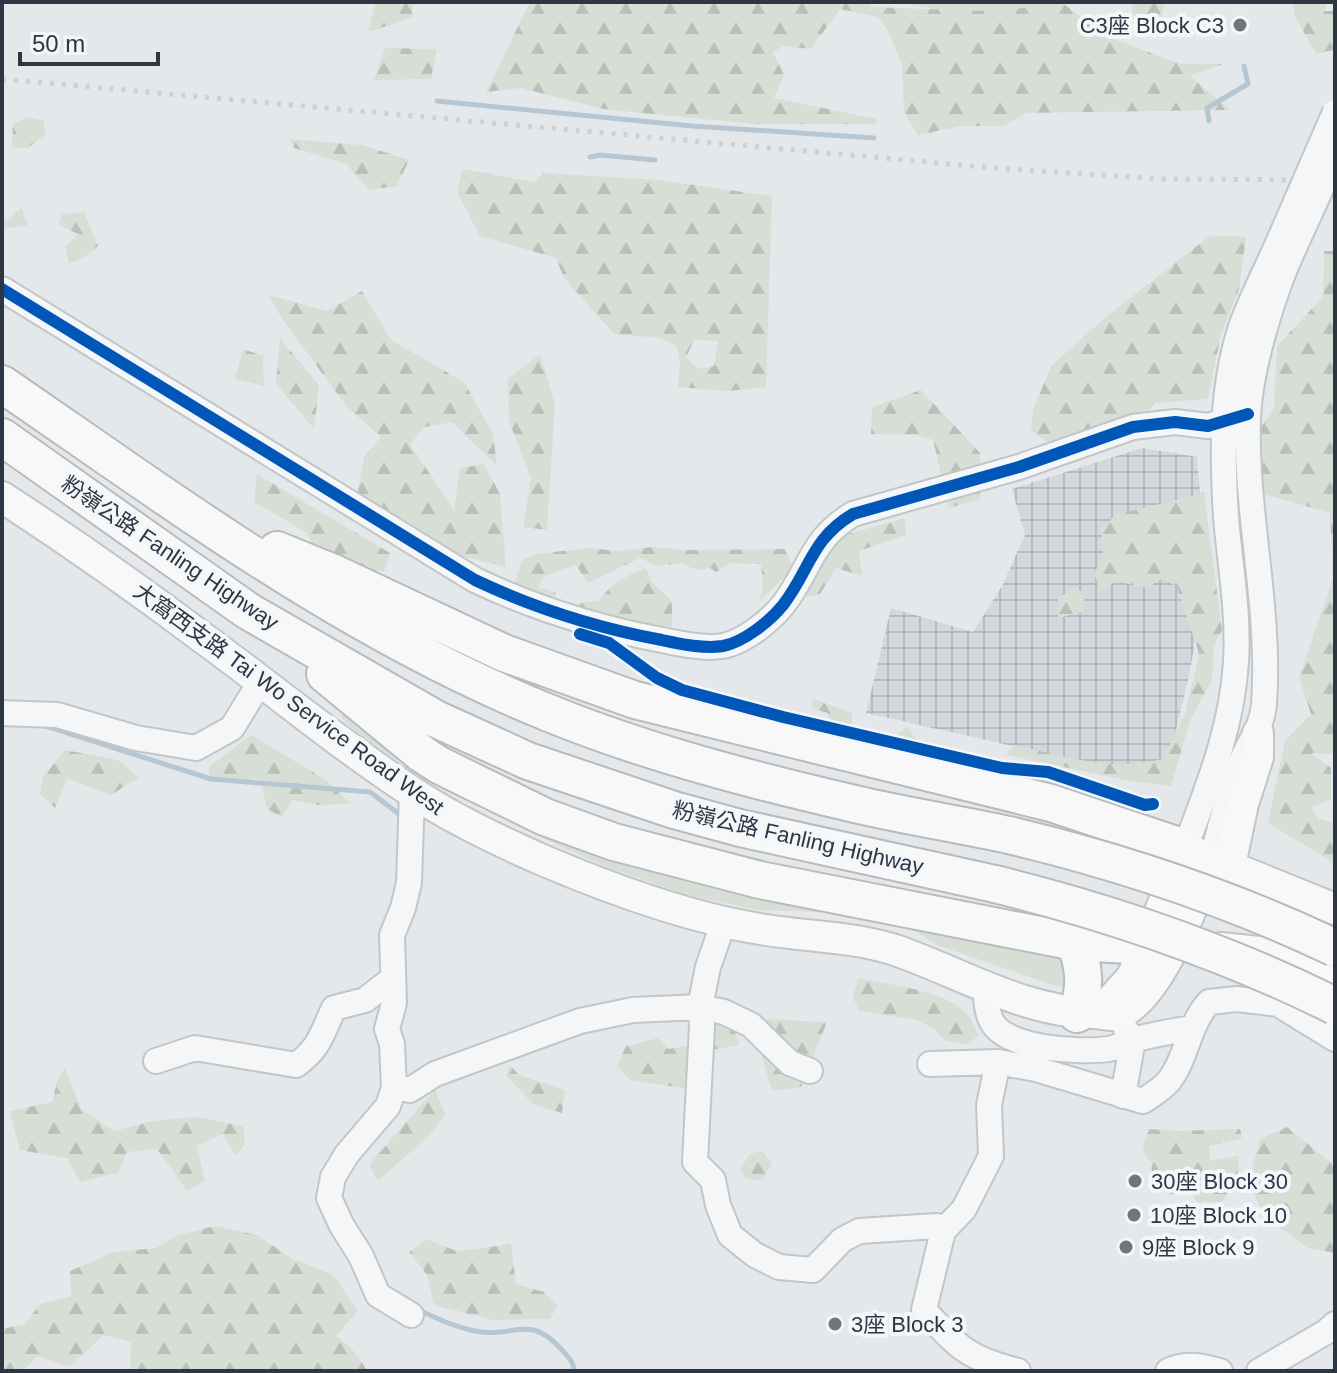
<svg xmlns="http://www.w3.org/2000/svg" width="1337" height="1373" font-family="Helvetica,'Noto Sans TC',sans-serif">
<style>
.industrial{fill:url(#industrial-grid)}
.grass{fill:#d7ded6}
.forest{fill:url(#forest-firs);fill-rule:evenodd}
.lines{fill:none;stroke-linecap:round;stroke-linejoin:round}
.stream{stroke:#b6c7d3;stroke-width:5}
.minor-casing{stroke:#c3c6c8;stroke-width:28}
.major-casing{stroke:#c2c5c8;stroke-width:34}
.highway-casing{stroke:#b8bbbe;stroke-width:40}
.minor{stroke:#f5f6f7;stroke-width:24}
.major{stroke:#f8f8f8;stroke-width:30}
.highway{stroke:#f8f8f8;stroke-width:36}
.rail{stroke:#ced0d2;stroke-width:5;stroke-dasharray:4 8;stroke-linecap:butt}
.minor-bridge-casing{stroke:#c3c6c8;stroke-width:28;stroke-linecap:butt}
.highway-bridge-casing{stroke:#b8bbbe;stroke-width:40;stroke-linecap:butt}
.minor-bridge{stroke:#f5f6f7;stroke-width:24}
.highway-bridge{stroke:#f8f8f8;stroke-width:36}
.cycleway-casing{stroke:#f4f7f9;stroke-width:17}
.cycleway{stroke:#0057b8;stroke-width:12}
.poi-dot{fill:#6d757d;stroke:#f4f7f9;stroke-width:3}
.labels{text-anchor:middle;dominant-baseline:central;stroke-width:8;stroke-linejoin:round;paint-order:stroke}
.poi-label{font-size:22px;fill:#2d3743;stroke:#f4f7f9;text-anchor:start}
.street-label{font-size:22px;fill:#2d3743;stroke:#f4f7f9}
</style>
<defs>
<pattern id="industrial-grid" width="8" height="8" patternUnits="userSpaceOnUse" patternTransform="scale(2)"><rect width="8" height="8" fill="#d4d8dd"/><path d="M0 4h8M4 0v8" fill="none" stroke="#b6babf"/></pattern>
<pattern id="forest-firs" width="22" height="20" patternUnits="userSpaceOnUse" patternTransform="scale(2)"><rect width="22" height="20" fill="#d7ded6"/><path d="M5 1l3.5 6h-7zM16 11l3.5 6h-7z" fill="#b9bfb9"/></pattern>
</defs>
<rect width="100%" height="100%" fill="#e5e8ea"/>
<path class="industrial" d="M1142 448 1197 457 1207 572 1189 676 1164 780 866 713 891 608 973 632 1002 586 1025 535 1012 489Z"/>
<path class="grass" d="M899 2H1047L1053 34Z
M337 697 551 829 1055 951 1066 962 1070 982 1059 987 937 945 906 925 825 912 757 910 690 896 606 867 547 840 435 784 358 734 343 719Z"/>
<path class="forest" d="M376 2H413L412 18 368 32Z
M530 2H868L871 7 986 11 1036 7 1041 2H1061L1106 36 1180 64H1223L1190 76 1230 110 1027 113 1004 126H961L918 135 904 112 902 65 887 29 877 17 840 9 811 49 783 46 773 52 784 75 774 98 877 119 876 124H753L603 109 521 88 486 92Z
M1137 2H1166L1159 20 1132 19V4Z
M1292 2H1326L1325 11H1335L1333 50 1316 54 1295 16Z
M385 48 437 49 431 79 374 80Z
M27 117 44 121 45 135 28 148 12 147 13 124Z
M289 139 362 145 409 160 397 186 369 190 346 164 294 148Z
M463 169 534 182 543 173 658 180 772 196 766 387 728 391 678 387 680 364 677 346 660 338 614 334 564 278 556 258 480 236 457 192ZM694 340 718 341 714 366 698 369 686 357Z
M22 208 28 225 2 229V216L7 221Z
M84 212 98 246 82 259 69 263 65 247 78 234 59 225 62 214Z
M1211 235 1246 237 1239 289 1221 334 1208 399 1154 403 1131 436 1055 447 1031 431 1033 410 1051 366 1107 316Z
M1324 251H1335V754L1311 753 1331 768V800L1311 807 1318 819 1335 823V864L1268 823 1285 741 1311 714 1299 678 1333 578 1330 513 1264 494 1254 479 1259 430 1274 408 1277 346 1323 297Z
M362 291 391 340 464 382 493 434 497 466 452 422 425 427 410 444 454 510 460 468 484 464 500 494 506 567C457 555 397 540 354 514L364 457 381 437 348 408 284 322 268 295 327 311Z
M280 338 319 385 314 429 276 384Z
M243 349 263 356 264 386 235 379Z
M540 354 555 404 547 530 523 527 531 479 509 421 508 379Z
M921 390 980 453V499L949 508 933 440 916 435 871 434 872 407Z
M257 474 390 553 384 572 319 559 307 533 254 502Z
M1204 493 1222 630 1214 645 1212 680 1190 721 1171 786 1136 782 1006 755 1015 745C1068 757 1109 772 1163 759L1185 714 1199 654 1177 587 1163 578 1147 588 1116 581 1101 592 1094 574 1103 557 1101 530 1115 515Z
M905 518 906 535 859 551 862 576 836 568 820 594 806 597 816 564 844 535Z
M653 547 684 550 785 549 793 569 759 602 763 586 761 564 730 563 716 572 710 568 697 570 680 563 657 566 640 558 588 583 576 565 544 577 538 587 556 593 552 600 513 587 523 559 536 554 589 548 617 551Z
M646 568 651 581 672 601V626L630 627 574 617 577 603 599 601C612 582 625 577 646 568Z
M1077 587 1085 597 1083 612 1058 618V598Z
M813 699 852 713V737L834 732 828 713 811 708Z
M907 727 930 756 881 747Z
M251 735 326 780 351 804 317 805 293 800 282 817 267 809 260 779 209 782V767Z
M65 750 118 760 139 777 111 795 67 778 55 808 40 794 43 777Z
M858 978C889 985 945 990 966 1013 972 1019 975 1028 978 1036L967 1045 944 1040 935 1029 916 1020 859 1011 853 997Z
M706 998 725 1001 739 1045 711 1050Z
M762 1019 827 1022 801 1087 772 1091 758 1044Z
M658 1038 668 1049 692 1045 688 1089 630 1080 617 1066 626 1046Z
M510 1065 519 1075 565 1090 562 1113 534 1105 506 1076Z
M65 1067 81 1109 114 1131 152 1121 197 1117 243 1126 245 1144 236 1156 223 1134 197 1146 205 1181 187 1191 157 1149 127 1152 118 1173 80 1182 67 1158 20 1150 10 1111 52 1102 57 1082Z
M435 1089 445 1114 431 1134 378 1181 369 1165Z
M1287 1127 1335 1166V1253L1308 1248 1266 1218 1253 1192 1251 1173 1260 1139Z
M1149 1129 1179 1131 1240 1129 1242 1138 1209 1146 1210 1161 1239 1156 1237 1182 1222 1202H1196L1191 1185 1171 1195 1151 1179 1152 1163C1139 1152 1143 1143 1149 1129Z
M762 1151 772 1163 762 1180 746 1179 740 1169 750 1154Z
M215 1226 257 1235 291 1258 333 1275 358 1311 336 1336 352 1349 368 1371H130L131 1342 103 1335 70 1367 37 1356 23 1371H2V1329L25 1324 40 1304 71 1296 70 1271 113 1252 156 1248 178 1235Z
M426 1239 457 1251 511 1244 516 1284 544 1292 557 1306 550 1319 493 1320 434 1305 427 1275 409 1252Z"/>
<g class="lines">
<path class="stream" d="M437 101 692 126 874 138
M1209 121 1207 108 1248 84 1244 66
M590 157 600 155 655 160
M46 726 211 779 370 792 403 817
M417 1308C433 1318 456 1327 475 1331 515 1339 528 1312 562 1350 568 1357 574 1362 574 1371"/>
<g class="minor-casing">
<path id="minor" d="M2 289 475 580C534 608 598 628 662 640 681 644 704 649 723 646 744 642 770 621 783 605 810 570 811 539 853 514L1019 467 1133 427 1175 422 1208 426 1248 414
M2 713 57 715 136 738 196 748 232 728 260 682
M1185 848C1208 787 1232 728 1236 662 1239 613 1230 565 1226 517 1222 454 1221 385 1242 324 1251 300 1263 276 1274 252
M1212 858C1220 827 1228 795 1240 765 1248 743 1262 729 1264 704 1271 608 1245 513 1248 418 1250 369 1273 293 1294 248
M724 921 708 967 700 1007 702 1026 695 1162 713 1180 718 1205 730 1235 755 1255 779 1267 813 1270 842 1240 859 1231 937 1226 943 1231
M985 985C986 997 986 1011 992 1022 1007 1049 1079 1053 1108 1049 1118 1048 1127 1042 1137 1039 1155 1034 1174 1031 1192 1028
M156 1061 195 1048 296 1065C320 1048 322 1033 334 1008L365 1000 392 979
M998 1062 989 1105 991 1156 964 1209 943 1231 924 1310C959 1348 967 1358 1018 1371
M930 1064 998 1062 1036 1069 1143 1101C1152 1095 1162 1089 1169 1081 1187 1058 1188 1025 1209 1002L1237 999 1278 1004 1335 1039
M394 1087 410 1090 435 1074 580 1021 633 1010 700 1007 724 1012 751 1025 790 1063 810 1071
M1123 1096 1133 1040 1126 1030
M411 1315 378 1295 361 1256 342 1226 329 1198 333 1177 347 1154 388 1106 394 1087 392 1044 387 1029 394 1003 392 935 403 908 409 883 412 792
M1168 1371C1185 1362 1201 1366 1220 1371
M1259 1371 1326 1332 1335 1324"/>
</g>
<g class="major-casing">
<path id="major" d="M2 497C71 542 138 589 203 638 273 689 340 745 412 792 454 820 501 842 547 862 611 889 691 918 760 929 806 937 851 936 895 950 959 972 1026 1013 1094 1013 1100 1013 1109 1016 1115 1015 1157 1006 1198 894 1212 858
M1194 852 1335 909
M1230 865 1243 804 1258 757V733
M1221 948 1268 953 1335 984
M1112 999 1132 977 1181 862"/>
</g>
<g class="highway-casing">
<path id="highway" d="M2 384C177 504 350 633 549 713 647 753 752 780 855 804 906 816 958 824 1009 835
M2 437 248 611 436 719 528 761 674 810 740 828 995 884
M277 550 336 574 504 653 635 700 1051 803 1185 848
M325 674 422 754 439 765 545 817 614 842 760 880 1075 942 1147 946
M1075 942C1085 969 1086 986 1077 1014"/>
</g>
<use href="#minor" class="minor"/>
<use href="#major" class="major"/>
<use href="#highway" class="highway"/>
<path class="rail" d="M2 79 1006 169 1163 179 1335 180"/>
<g class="minor-bridge-casing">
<path id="minor-bridge" d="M1294 248 1335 158
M1274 252 1335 112"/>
</g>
<g class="highway-bridge-casing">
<path id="highway-bridge" d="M1009 835C1122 862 1230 898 1335 948
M995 884C1113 913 1226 952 1335 1006"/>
</g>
<use href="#minor-bridge" class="minor-bridge"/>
<use href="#highway-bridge" class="highway-bridge"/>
<g class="cycleway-casing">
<path id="cycleway" d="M2 289 475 580C534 608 598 628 662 640 681 644 704 649 723 646 744 642 770 621 783 605 810 570 811 539 853 514L1019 467 1133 427 1175 422 1208 426 1248 414
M580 634 609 643 657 678 682 690 783 717 1002 768 1048 772 1145 805 1153 804"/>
</g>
<use href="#cycleway" class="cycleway"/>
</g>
<g class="poi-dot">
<circle cx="1240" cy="25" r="8"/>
<circle cx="1135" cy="1181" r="8"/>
<circle cx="1134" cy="1215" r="8"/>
<circle cx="1126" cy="1247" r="8"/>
<circle cx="835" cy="1324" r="8"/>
</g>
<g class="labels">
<g class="poi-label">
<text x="1224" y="25" text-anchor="end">C3座 Block C3</text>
<text x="1151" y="1181">30座 Block 30</text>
<text x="1150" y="1215">10座 Block 10</text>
<text x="1142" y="1247">9座 Block 9</text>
<text x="851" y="1324">3座 Block 3</text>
</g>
<g class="street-label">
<text transform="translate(170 553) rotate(34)">粉嶺公路 Fanling Highway</text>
<text transform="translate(289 699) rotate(36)">大窩西支路 Tai Wo Service Road West</text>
<text transform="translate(798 838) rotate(13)">粉嶺公路 Fanling Highway</text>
</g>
</g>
<rect width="1337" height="1373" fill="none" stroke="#2d3743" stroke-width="8"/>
<path d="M20 52v12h138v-12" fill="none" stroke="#2d3743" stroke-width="4"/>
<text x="32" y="52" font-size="24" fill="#2d3743" stroke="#f4f7f9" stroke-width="6" paint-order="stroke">50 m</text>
</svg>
